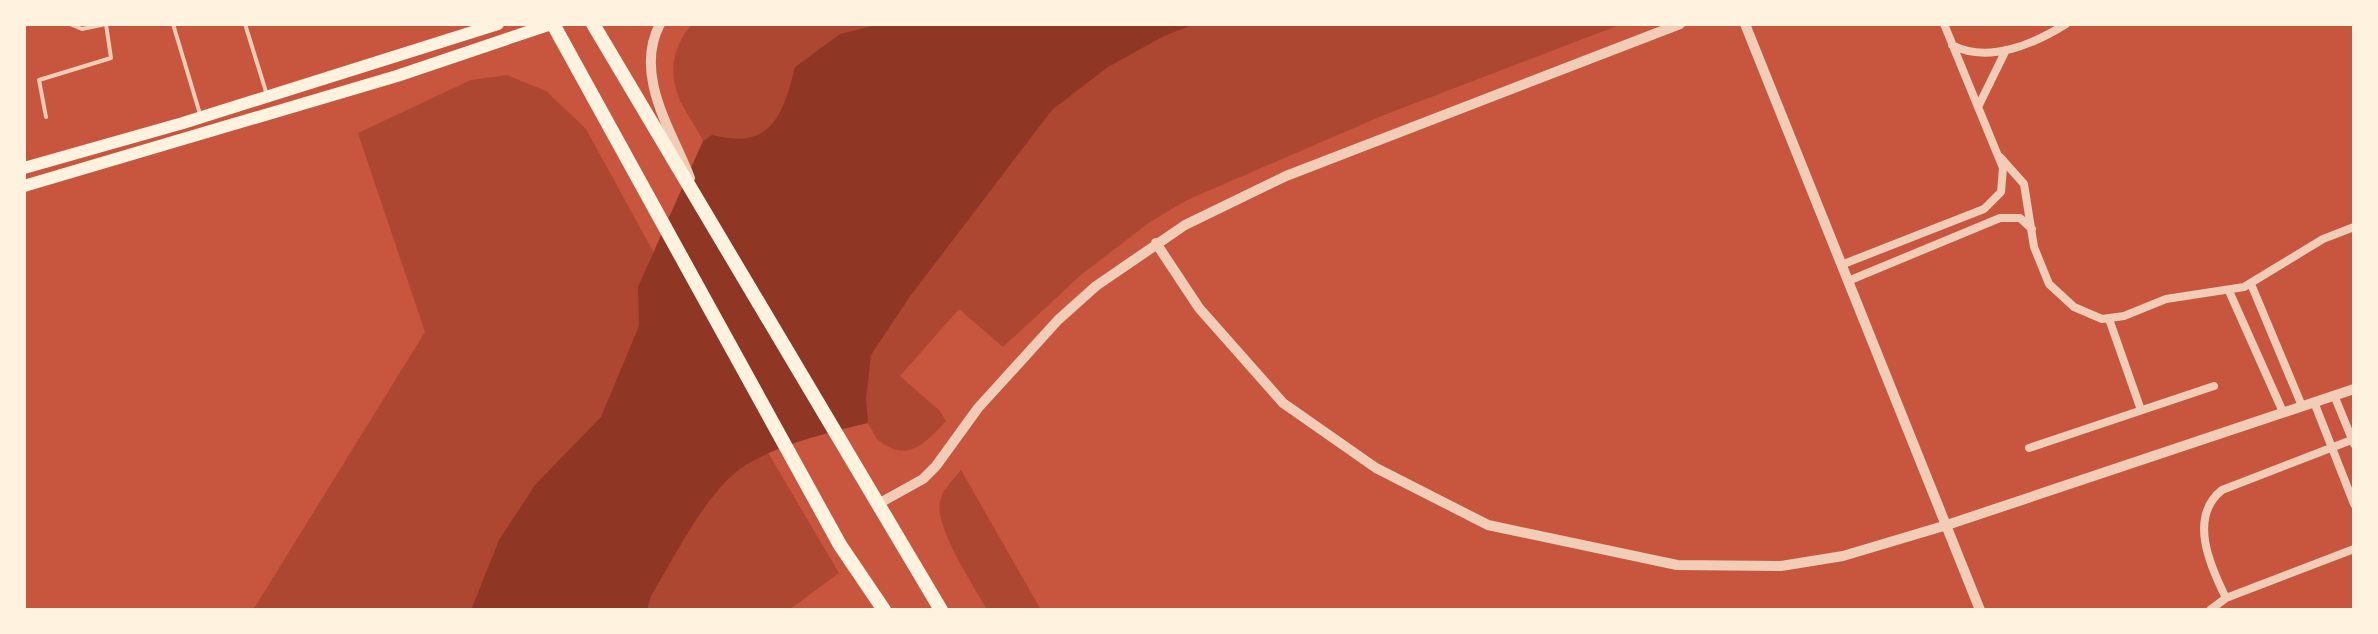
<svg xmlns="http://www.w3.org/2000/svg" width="2378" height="634" font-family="Signika,sans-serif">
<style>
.green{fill:#ae4732}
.water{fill:#8f3625}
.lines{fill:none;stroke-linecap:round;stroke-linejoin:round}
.service{stroke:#f1ccb7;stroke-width:4}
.minor{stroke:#f1ccb7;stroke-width:8}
.tertiary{stroke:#f1ccb7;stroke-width:10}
.secondary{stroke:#fff3e0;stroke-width:12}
.trunk{stroke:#fff3e0;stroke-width:14}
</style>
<rect width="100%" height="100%" fill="#c8553d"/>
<path class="green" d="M692 24H1622L1384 115 1187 200 1150 222 1082 274 1003 347 959 309 900 376 940 411 946 421C925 444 906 464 877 439L680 101C668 73 672 47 692 24Z
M507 75 546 91 586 129 701 339 839 573 789 610H253L425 332 358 133 471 80Z
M961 470 1041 610H987C974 586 934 527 940 501 942 490 954 479 961 470Z"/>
<path class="water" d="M881 24H1195L1164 36 1108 67 1052 110 911 295 871 355 866 399 868 423C830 432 772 446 740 469 704 496 674 558 651 596L647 610H471L499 540 535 485 601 417 639 326 638 287 703 141 712 135C771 150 783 116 795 67L840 34Z"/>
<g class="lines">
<path class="service" d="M70 24 82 29 106 24
M173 24 200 114
M245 24 267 95
M46 117 39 80 111 58 106 24"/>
<path class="minor" d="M1952 45C1988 64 2034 44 2066 24
M1978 107 2006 50
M2000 157 2024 184 2034 247 2049 284 2074 307 2102 319 2124 316 2166 299 2244 287 2323 239 2354 227
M1841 265 1984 209 2001 192 2003 168 1944 24
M1848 281 2000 218H2020L2032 229
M2251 284 2302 406
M2229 291 2283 412
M2109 319 2141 410
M2334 395 2354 444
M2314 402 2354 504
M2029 448 2214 386
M2226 598C2210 566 2188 517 2222 490L2354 439
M2210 610 2226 598 2354 549"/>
<path class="tertiary" d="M660 24C633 75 672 131 690 178
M1745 24 1980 610
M1156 243 1199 308 1283 403 1376 468 1488 525 1677 565 1781 566 1843 556 1947 525 2354 389
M878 504 923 479 936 466 978 408 1058 320 1096 286 1185 225 1286 176 1680 24"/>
<path class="secondary" d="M24 168 183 123 498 24
M24 186 397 76 551 24"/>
<path class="trunk" d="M553 24 840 545 884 610
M593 24 941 610"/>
</g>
<rect width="2378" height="634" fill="none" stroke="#fff3e0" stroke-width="52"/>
</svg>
